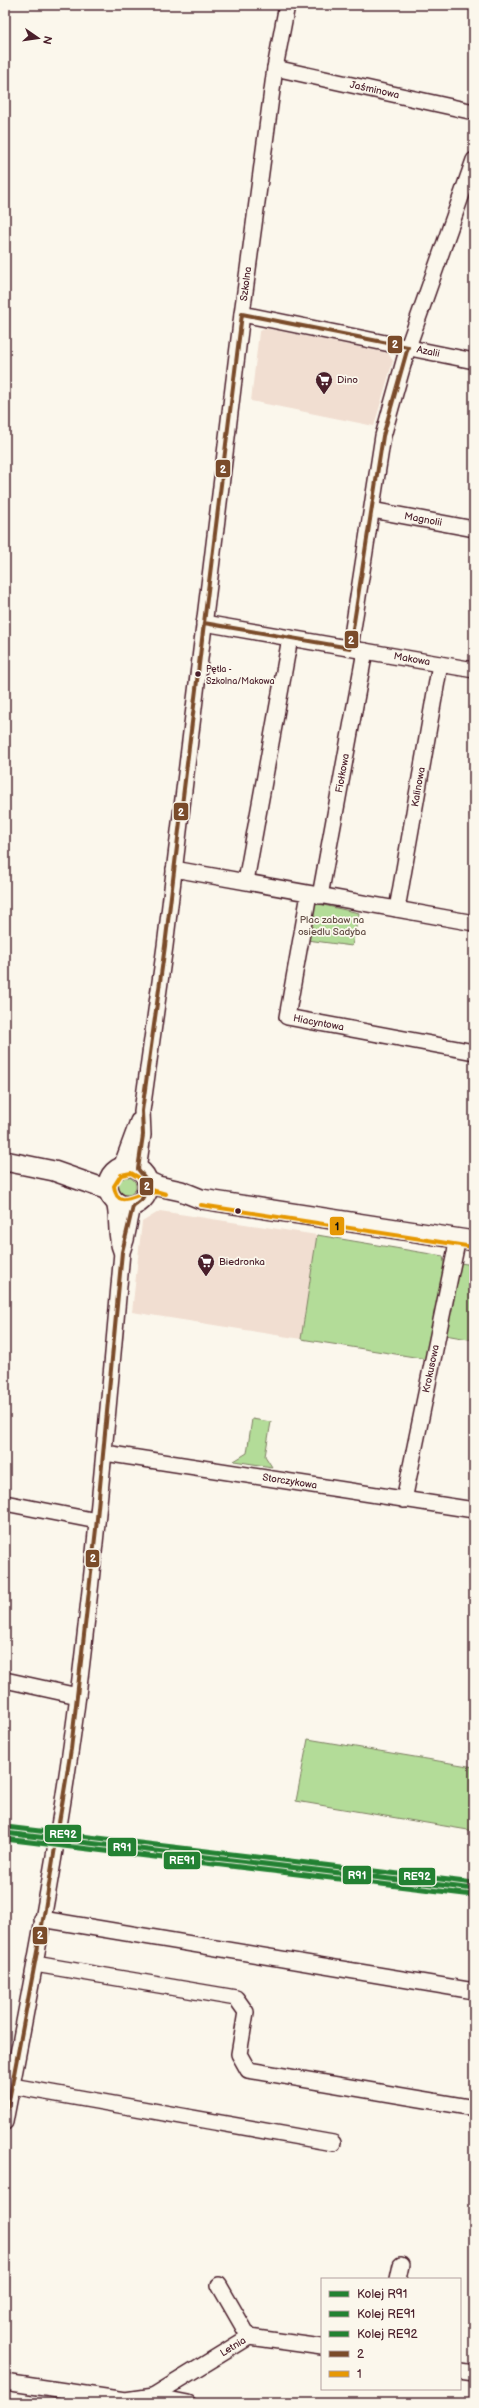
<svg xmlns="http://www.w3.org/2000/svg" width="479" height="2408" font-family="'Balsamiq Sans',sans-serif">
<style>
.built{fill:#f1ded1}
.green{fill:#b3dc98;stroke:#7e7e62}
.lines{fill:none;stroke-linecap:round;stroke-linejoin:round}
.minor-casing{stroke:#4a1f2b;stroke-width:18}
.tertiary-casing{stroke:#4a1f2b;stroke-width:22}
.minor{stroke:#fbf7ec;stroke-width:15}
.tertiary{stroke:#fbf7ec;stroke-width:19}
.bus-1-casing{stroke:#fbf7ec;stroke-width:7}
.bus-2-casing{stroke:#fbf7ec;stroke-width:7}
.bus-1{stroke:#7a4b2a;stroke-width:4}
.bus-2{stroke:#e69804;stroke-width:4}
.rail-1-casing{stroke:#fbf7ec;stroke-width:8}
.rail-2-casing{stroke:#fbf7ec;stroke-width:8}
.rail-3-casing{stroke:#fbf7ec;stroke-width:8}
.rail-1{stroke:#238132;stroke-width:5}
.rail-2{stroke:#238132;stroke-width:5}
.rail-3{stroke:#238132;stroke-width:5}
.bus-dot{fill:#4a1f2b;stroke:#fbf7ec;stroke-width:1.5}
.labels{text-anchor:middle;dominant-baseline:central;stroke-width:3.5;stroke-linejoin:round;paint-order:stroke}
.bus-label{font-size:9px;fill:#4a1f2b;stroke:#fbf7ec;text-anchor:start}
.street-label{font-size:10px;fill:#4a1f2b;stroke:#fbf7ec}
.poi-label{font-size:10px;fill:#4a1f2b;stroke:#fbf7ec;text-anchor:start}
.park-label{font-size:10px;fill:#644e46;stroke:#fbf7ec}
.line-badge{stroke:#fbf7ec;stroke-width:1.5}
.badge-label{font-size:11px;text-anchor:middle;font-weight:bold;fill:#fff}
.pale-badge-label{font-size:11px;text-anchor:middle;font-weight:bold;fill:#111}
</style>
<rect width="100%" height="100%" fill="#fbf7ec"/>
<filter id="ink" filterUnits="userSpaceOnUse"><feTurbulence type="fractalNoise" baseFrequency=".025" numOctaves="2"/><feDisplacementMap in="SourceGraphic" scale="8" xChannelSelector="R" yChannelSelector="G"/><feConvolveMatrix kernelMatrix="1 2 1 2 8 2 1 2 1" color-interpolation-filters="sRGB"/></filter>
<g filter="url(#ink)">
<path class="built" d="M265 328 388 353 393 361 374 426 251 401 259 332Z
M160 1211 317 1235 301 1339 132 1312 142 1222Z"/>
<path class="green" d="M314 903 359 913 352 946 307 940Z
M118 1186a9 9 0 1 1 18 0a9 9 0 1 1-18 0Z
M317 1235 443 1256 445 1270 427 1359 301 1339Z
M460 1263 474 1265V1340L445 1335Z
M252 1419 271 1422 265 1456 272 1467 234 1461 247 1453Z
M308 1739 474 1767V1831L296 1801Z"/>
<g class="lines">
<g class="minor-casing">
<g id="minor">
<path id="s1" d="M275 68 474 112"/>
<path id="s2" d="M242 314 474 361"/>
<path id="s3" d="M372 510 474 529"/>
<path id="s4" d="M204 623 474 670"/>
<path d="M350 648 383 436 408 347 474 160"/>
<path d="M174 869 474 923"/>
<path d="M246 881 290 638"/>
<path id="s5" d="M309 894 287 1017 474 1052"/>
<path id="s6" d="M320 896 365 651"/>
<path id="s7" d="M397 909 440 664"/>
<path d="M121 1167 138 1121"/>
<path id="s8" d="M138 1169 143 1135 142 1111 165 946 242 314 275 68 287 5"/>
<path d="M114 1202C119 1218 114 1235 121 1251"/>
<path id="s9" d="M105 1453 474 1510"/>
<path id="s10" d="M404 1500 458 1238"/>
<path d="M5 1503 97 1521"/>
<path d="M5 1680 78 1696"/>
<path d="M42 1919 474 1991"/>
<path d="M35 1964 236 1998 246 2012 239 2054 248 2070 474 2108"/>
<path d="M12 2086 333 2143"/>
<path d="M5 2122C32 1980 60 1838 78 1695 96 1548 109 1400 122 1252L126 1240 133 1206"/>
<path d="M398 2279 401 2265"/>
<path d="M219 2285 249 2337"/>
<path d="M460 2371 474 2373"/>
<path d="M5 2382 125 2400 153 2396 188 2403"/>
<path id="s11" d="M153 2396 249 2337 322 2347"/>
</g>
</g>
<g class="tertiary-casing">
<path id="tertiary" d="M5 1161 54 1171 108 1190
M108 1186a20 20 0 1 1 40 0a20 20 0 1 1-40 0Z
M147 1181 158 1186 181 1191 201 1199 474 1241"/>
</g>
<use href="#minor" class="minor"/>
<use href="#tertiary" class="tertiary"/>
<g class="bus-1-casing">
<path id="bus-1" d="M242 314 408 347 383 436 350 648 204 623Z
M5 2122 45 1909 71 1749 96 1529 122 1252 133 1206 142 1199 147 1189 145 1178 138 1169 143 1135 142 1111 165 946 204 623"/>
</g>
<g class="bus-2-casing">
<path id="bus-2" d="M131 1173 138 1177 148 1189 166 1194C161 1193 155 1192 150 1192 136 1193 117 1211 114 1186L121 1175Z
M201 1205 473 1247"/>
</g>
<use href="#bus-1" class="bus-1"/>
<use href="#bus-2" class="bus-2"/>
<g class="rail-1-casing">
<path id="rail-1" d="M5 1833 474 1889"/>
</g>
<g class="rail-2-casing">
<path id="rail-2" d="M5 1839 473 1895"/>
</g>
<g class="rail-3-casing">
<path id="rail-3" d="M6 1827 474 1883"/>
</g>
<use href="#rail-1" class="rail-1"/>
<use href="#rail-2" class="rail-2"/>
<use href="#rail-3" class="rail-3"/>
</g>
</g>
<defs>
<g id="supermarket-pin" transform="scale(0.9)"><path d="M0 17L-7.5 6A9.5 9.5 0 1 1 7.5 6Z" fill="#4a1f2b" stroke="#fbf7ec"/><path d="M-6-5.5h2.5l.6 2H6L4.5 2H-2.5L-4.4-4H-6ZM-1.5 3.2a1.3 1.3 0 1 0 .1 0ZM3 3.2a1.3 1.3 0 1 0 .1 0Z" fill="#fff"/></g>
</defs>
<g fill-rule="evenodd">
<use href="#supermarket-pin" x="324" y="380"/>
<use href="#supermarket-pin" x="206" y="1262"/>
</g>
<g class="bus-dot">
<circle cx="198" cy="674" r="3.5"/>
<circle cx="238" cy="1211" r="3.5"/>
</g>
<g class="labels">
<g class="bus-label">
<text x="206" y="669">Pętla -<tspan x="206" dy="12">Szkolna/Makowa</tspan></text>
</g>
<g class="street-label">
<text stroke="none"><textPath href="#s1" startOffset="102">Jaśminowa</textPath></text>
<text stroke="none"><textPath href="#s8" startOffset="892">Szkolna</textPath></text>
<text stroke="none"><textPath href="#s2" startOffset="190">Azalii</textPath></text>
<text stroke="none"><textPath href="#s3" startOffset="52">Magnolii</textPath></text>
<text stroke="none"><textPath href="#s4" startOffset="211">Makowa</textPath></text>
<text stroke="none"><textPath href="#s6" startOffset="125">Fiołkowa</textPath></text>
<text stroke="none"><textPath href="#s7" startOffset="124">Kalinowa</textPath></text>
<text stroke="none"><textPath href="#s5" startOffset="157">Hiacyntowa</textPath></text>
<text stroke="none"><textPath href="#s10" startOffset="134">Krokusowa</textPath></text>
<text stroke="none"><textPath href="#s9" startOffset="187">Storczykowa</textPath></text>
<text stroke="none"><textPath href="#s11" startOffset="94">Letnia</textPath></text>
</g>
<g class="poi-label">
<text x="337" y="380">Dino</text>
<text x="219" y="1262">Biedronka</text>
</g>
<g class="park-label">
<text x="332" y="920">Plac zabaw na<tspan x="332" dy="12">osiedlu Sadyba</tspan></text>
</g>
</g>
<g class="line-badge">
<rect x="387" y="335" width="16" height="19" rx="4" fill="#7a4b2a"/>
<rect x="215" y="459" width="16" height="19" rx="4" fill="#7a4b2a"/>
<rect x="344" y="630" width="15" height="19" rx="4" fill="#7a4b2a"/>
<rect x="173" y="802" width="16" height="19" rx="4" fill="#7a4b2a"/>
<rect x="139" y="1177" width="15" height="19" rx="4" fill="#7a4b2a"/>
<rect x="329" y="1216" width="16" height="20" rx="4" fill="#e69804"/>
<rect x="85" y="1549" width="15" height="19" rx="4" fill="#7a4b2a"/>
<rect x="44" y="1824" width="38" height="19" rx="4" fill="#238132"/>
<rect x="107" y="1837" width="30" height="20" rx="4" fill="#238132"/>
<rect x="163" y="1851" width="38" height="19" rx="4" fill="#238132"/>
<rect x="342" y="1865" width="30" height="20" rx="4" fill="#238132"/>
<rect x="398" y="1867" width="38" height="19" rx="4" fill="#238132"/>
<rect x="32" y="1926" width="16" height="19" rx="4" fill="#7a4b2a"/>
</g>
<g class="badge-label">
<text x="395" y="348">2</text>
<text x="223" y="473">2</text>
<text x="351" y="644">2</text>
<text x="181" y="816">2</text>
<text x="147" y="1190">2</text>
<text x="93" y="1562">2</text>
<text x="63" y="1838">RE92</text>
<text x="122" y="1851">R91</text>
<text x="182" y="1864">RE91</text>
<text x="357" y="1879">R91</text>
<text x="417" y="1880">RE92</text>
<text x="40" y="1939">2</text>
</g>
<g class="pale-badge-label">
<text x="337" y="1230">1</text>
</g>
<rect width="479" height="2408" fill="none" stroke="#fbf7ec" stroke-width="20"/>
<rect x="10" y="10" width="459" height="2388" fill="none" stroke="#4a1f2b" stroke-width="1.5" filter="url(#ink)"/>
<rect x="321" y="2278" width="140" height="112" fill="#fbf7ec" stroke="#b4a19f"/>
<rect x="329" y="2291" width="20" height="6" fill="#238132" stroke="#b4a19f"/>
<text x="357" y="2298" font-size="12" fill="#4a1f2b">Kolej R91</text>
<rect x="329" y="2311" width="20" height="6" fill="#238132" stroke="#b4a19f"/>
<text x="357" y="2318" font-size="12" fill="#4a1f2b">Kolej RE91</text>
<rect x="329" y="2331" width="20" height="6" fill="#238132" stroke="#b4a19f"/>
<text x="357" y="2338" font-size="12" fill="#4a1f2b">Kolej RE92</text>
<rect x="329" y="2351" width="20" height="6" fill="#7a4b2a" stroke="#b4a19f"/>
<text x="357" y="2358" font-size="12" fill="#4a1f2b">2</text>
<rect x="329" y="2371" width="20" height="6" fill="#e69804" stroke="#b4a19f"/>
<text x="357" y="2378" font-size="12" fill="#4a1f2b">1</text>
<g transform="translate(38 38) rotate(103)" stroke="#fbf7ec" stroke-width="3" paint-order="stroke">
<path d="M0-3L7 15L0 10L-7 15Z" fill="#4a1f2b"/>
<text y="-6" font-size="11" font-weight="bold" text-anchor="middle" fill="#4a1f2b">N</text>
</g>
</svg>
